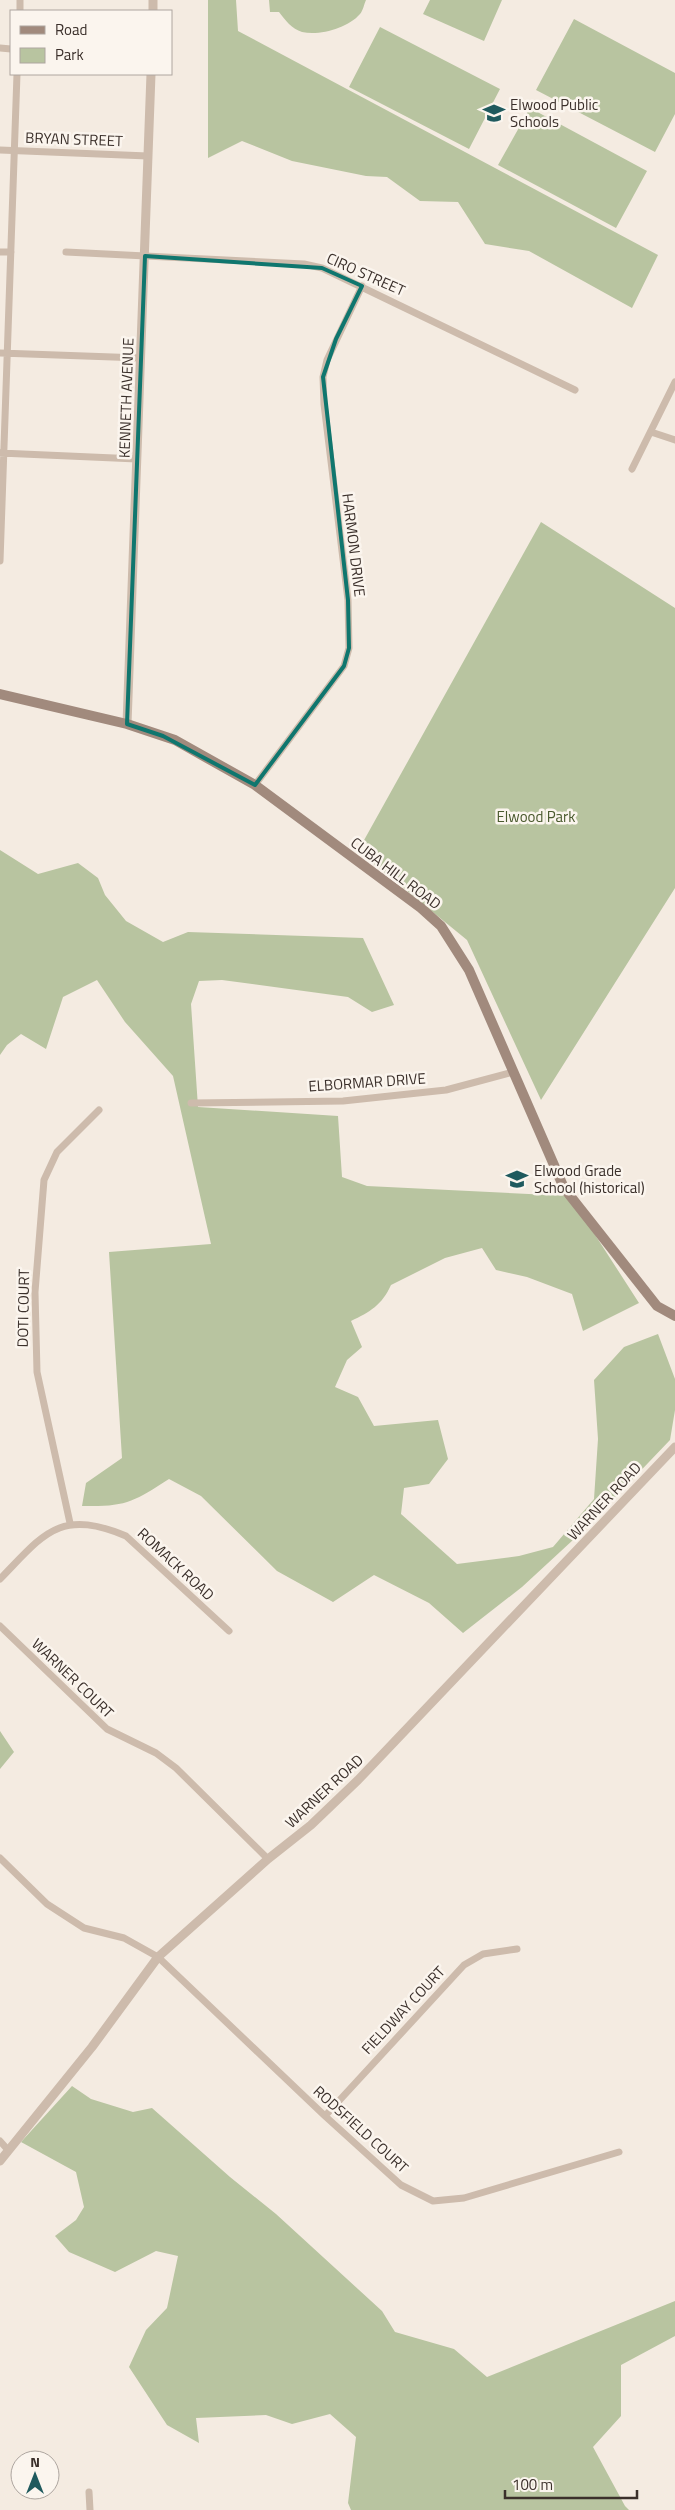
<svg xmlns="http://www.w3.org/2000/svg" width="675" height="2510" font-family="'Titillium Web',sans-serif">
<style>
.green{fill:#b8c4a0}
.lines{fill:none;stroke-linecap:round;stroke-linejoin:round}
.minor{stroke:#cdbbac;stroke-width:7}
.tertiary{stroke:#cdbbac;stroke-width:9}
.secondary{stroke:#a18a7d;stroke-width:10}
.marked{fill:none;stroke:#0f766e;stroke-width:4;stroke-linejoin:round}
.labels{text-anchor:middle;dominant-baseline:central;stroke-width:5;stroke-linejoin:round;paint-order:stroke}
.poi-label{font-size:15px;fill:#3b302b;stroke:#fbf5ee;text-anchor:start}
.street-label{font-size:15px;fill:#3b302b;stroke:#fbf5ee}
.park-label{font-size:15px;fill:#4a5a2e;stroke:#fbf5ee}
</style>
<rect width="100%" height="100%" fill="#f4ebe1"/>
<path class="green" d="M208 0H236L238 31 658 255 632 308 529 251 485 244 458 202 420 201 387 177 366 176 292 161 242 141 208 158Z
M269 0H366C364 4 363 11 360 14 348 28 320 36 302 32 292 29 285 20 279 12H270Z
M430 0H502L484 41 423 14Z
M574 19 675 73V114L655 152 536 90Z
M380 27 500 89 469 149 349 87Z
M530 108 647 171 616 228 498 165Z
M541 522 675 608V888L541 1100 467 940 358 851Z
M0 850 38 874 78 863 98 878 105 895 126 921 163 942 188 932 363 938 394 1005 372 1012 348 997 222 980 199 981 191 1004 198 1107 338 1116 342 1177 367 1186 570 1196 639 1303 583 1331 572 1294 527 1277 496 1270 482 1248 445 1258 391 1285C382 1305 370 1312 351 1321L362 1347 347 1360 335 1387 358 1397 374 1426 438 1420 448 1459 429 1484 404 1488 401 1514 457 1564 519 1556 553 1547 594 1499 598 1439 594 1380 624 1347 658 1334 675 1379V1410L670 1440 586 1528 522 1587 463 1633 429 1603 374 1575 333 1602 277 1571 201 1496 169 1479C133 1502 126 1507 82 1506L86 1483 122 1458 109 1252 211 1244 173 1076 125 1022 97 980 63 997 46 1049 21 1034 7 1045 0 1055Z
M0 1731 14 1752 0 1769Z
M72 2086 91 2099 133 2112 152 2108 230 2177 276 2214 382 2311 395 2332 454 2349 487 2377 675 2301V2336L621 2365V2416L593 2447 625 2506 629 2510H351L348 2503 356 2437 330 2414 292 2424 266 2415 196 2418 199 2443 167 2425 129 2367 146 2330 167 2308 178 2256 156 2251 115 2272 69 2252 55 2236 76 2220 84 2207 76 2172 21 2142Z"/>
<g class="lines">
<path class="minor" d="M20 11V0
M0 48 11 49
M0 150 148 156
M0 252H11
M66 252 304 264 322 268 575 390
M0 353 141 358
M651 432 675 440
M0 453 137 459
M632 469 675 382
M0 561 17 74
M255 785 344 666 349 648 348 600 324 404 323 377 327 360 362 286
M191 1103 343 1101 446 1090 513 1072
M70 1523 37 1372 35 1292 44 1180 57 1152 99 1110
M0 1579C44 1534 59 1508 126 1536L229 1631
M0 1626 107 1729 156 1753 176 1768 268 1859
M0 1858 47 1904 84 1928 124 1938 158 1957 325 2116 401 2185 433 2201 464 2198 619 2152
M325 2116 464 1965 483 1954 517 1949
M0 2141 8 2150
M89 2492 90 2510"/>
<path class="tertiary" d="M153 11V0
M127 724 151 74
M0 2161 92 2047 158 1957 268 1859 311 1825 358 1780 675 1447"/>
<path class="secondary" d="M0 694 127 724 175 740 255 785 421 908 441 926 469 970 564 1188 657 1306 675 1316"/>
</g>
<path class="marked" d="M145 256 322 268 362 286 336 339 323 377 348 600 349 648 344 666 255 785 163 736 127 724Z"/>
<defs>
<g id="school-bare" transform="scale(1.725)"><path d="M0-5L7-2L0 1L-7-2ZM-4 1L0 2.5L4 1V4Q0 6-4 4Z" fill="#1f5a5e" stroke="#fbf5ee" stroke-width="2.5" paint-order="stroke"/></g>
</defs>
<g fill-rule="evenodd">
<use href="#school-bare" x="494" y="113"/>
<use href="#school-bare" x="517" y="1179"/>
</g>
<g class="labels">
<g class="poi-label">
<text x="510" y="104">Elwood Public<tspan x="510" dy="17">Schools</tspan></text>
<text x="534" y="1170">Elwood Grade<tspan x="534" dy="17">School (historical)</tspan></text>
</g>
<g class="street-label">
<text transform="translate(74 139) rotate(2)">BRYAN STREET</text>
<text transform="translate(366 274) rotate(24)">CIRO STREET</text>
<text transform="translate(126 398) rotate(-88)">KENNETH AVENUE</text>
<text transform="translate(354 545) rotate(83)">HARMON DRIVE</text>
<text transform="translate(396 873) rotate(37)">CUBA HILL ROAD</text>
<text transform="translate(367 1082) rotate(-4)">ELBORMAR DRIVE</text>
<text transform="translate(23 1308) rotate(-89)">DOTI COURT</text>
<text transform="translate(604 1501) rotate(-47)">WARNER ROAD</text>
<text transform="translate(176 1564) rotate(43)">ROMACK ROAD</text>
<text transform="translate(73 1678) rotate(44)">WARNER COURT</text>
<text transform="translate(324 1791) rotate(-43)">WARNER ROAD</text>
<text transform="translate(403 2010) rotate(-47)">FIELDWAY COURT</text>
<text transform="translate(361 2129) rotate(42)">RODSFIELD COURT</text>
</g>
<g class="park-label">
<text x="536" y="816">Elwood Park</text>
</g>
</g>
<rect x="10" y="10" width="162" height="65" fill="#fbf5ee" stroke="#aea6a0"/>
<rect x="20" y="26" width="25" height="8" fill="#a18a7d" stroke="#aea6a0"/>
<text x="55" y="35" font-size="15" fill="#3b302b">Road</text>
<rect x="20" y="48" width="25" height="15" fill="#b8c4a0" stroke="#aea6a0"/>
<text x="55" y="60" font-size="15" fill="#3b302b">Park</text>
<g transform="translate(35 2475)"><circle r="24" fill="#fbf5ee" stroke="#aea6a0"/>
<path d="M0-4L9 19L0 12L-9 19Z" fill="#1f5a5e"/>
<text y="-8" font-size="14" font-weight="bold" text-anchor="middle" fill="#3b302b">N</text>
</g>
<path d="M505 2490v8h132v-8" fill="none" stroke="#3b302b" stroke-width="2.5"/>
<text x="512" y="2490" font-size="15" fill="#3b302b" stroke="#fbf5ee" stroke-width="4" paint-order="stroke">100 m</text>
</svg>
